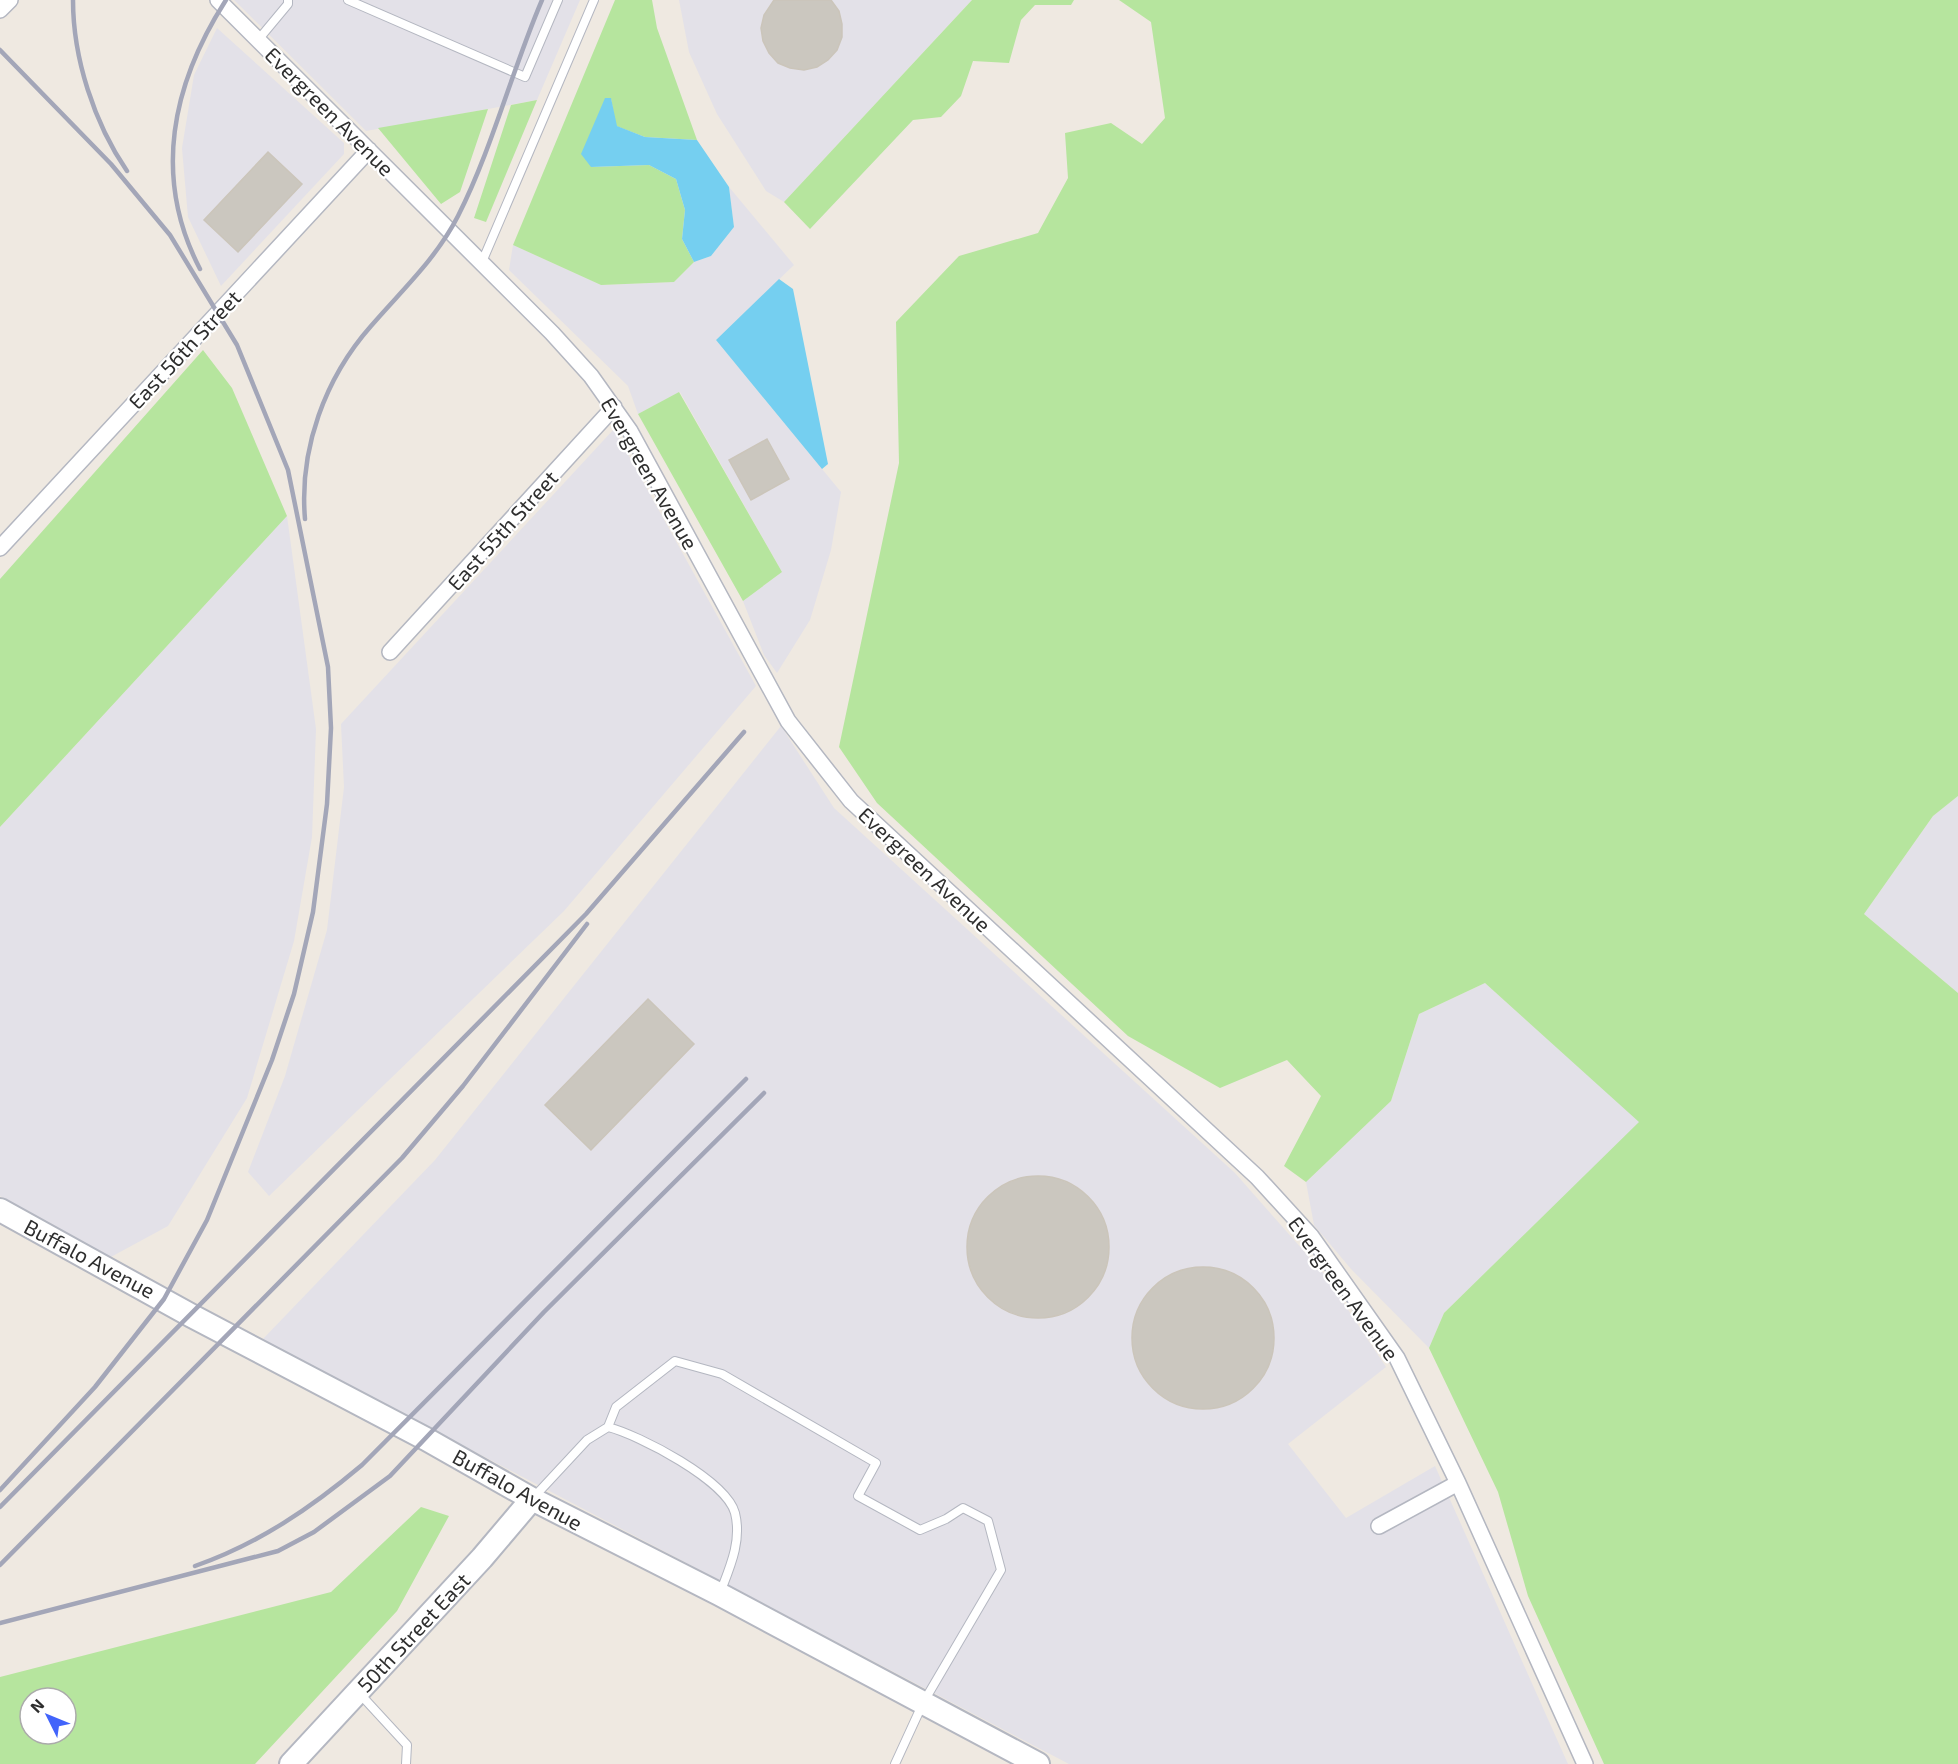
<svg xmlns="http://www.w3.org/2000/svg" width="1958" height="1764" font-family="'Exo 2',sans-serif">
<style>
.industrial{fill:#e3e1e8}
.green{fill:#b6e59e;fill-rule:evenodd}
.water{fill:#75cff0}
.building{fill:#cbc7bf;stroke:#cbc5ba;stroke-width:1.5}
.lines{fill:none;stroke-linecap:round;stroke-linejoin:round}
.lane-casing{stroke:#b4b7c1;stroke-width:10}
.street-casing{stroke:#b4b7c1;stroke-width:18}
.secondary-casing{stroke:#b4b7c1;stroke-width:26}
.lane{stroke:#fff;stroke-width:8}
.street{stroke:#fff;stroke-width:15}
.secondary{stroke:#fff;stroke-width:22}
.rail{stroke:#a3a6b8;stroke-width:4.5}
.labels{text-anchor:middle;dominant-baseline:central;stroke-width:4.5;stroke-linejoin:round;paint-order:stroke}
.street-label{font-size:21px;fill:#2e2e2e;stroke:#fff}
</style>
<rect width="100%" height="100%" fill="#efe9e1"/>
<path class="industrial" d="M234 0H580L537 100 366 131Z
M679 0H972L784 202 766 191 717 114 689 52Z
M217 28 344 143V154L221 286 188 217 182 148 194 75Z
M729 187 794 265 716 340 841 492 831 550 810 620 777 673 764 655 743 601 782 572 680 392 638 414 628 386 509 270 513 245 601 285 674 282 694 262 711 256 734 227Z
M614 429 756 686 564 911 269 1196 248 1172 285 1076 327 930 344 787 341 724Z
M287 516 316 729 312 837 294 941 247 1098 168 1226 109 1258 0 1196V827Z
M781 726 834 808 1235 1173 1325 1275 1386 1367 1288 1444 1346 1518 1435 1466 1568 1764H1069L262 1340 435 1160Z
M1958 796V993L1864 914 1933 816Z
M1485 983 1640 1122 1444 1313 1429 1348 1351 1269 1314 1225 1306 1182 1391 1101 1419 1014Z"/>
<path class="green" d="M615 0H652L657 28 697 140 645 137 616 126 611 99 591 167 649 165 676 179 685 210 682 239 694 262 674 282 601 285 513 245Z
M972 0H1074L1071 5H1035L1021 20 1009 63 973 61 961 96 941 117 913 120 810 229 784 202Z
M1119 0H1958V796L1933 816 1864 914 1958 993V1764H1604L1528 1596 1498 1492 1429 1348 1444 1313 1639 1122 1485 983 1419 1014 1391 1101 1306 1182 1284 1166 1321 1096 1287 1060 1220 1088 1128 1036 877 803 839 747 899 463 896 322 959 256 1038 233 1068 178 1065 133 1111 123 1142 144 1165 118 1151 22Z
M537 100 486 222 474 218 511 105Z
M488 109 460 192 441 204 378 128Z
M203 350 232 388 287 516 0 827V579Z
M679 392 782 572 743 601 638 414Z
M421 1507 449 1516 397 1611 255 1764H0V1677L331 1592ZM30 1698H66V1734H30Z"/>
<path class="water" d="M605 98H611L617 126 645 137 697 140 729 187 734 227 711 256 694 262 682 239 685 210 676 179 649 165 591 167 581 154Z
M779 279 793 289 828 464 822 469 716 340Z"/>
<path class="building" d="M774 0H831L839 11 842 24V37L837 50 828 60 817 67 804 70 790 68 778 63 769 53 763 41 761 28 764 15Z
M268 152 302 184 238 252 204 220Z
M767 439 789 479 751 500 729 460Z
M648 999 694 1044 591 1150 545 1105Z
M967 1247a71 71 0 1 1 142 0a71 71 0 1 1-142 0Z
M1132 1338a71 71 0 1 1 142 0a71 71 0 1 1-142 0Z"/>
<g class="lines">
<g class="lane-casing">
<path id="lane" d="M348 0 525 77 558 0
M258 40 288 4V0
M482 262 594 0
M608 1427 616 1407 675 1361 722 1374 876 1463 858 1496 920 1530 946 1519 963 1508 988 1521 1001 1570 923 1703 895 1764
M534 1497 587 1440 608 1427C639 1435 726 1480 735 1513 742 1541 730 1567 720 1593
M360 1694 407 1745 406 1764"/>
</g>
<g class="street-casing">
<path id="street" d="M218 0 552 333 591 376 630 431 788 721 851 801 1257 1177 1311 1236 1397 1358 1458 1483 1585 1764
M0 10 10 0
M0 548 369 150
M390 652 614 407
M1379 1526 1458 1483"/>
</g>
<g class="secondary-casing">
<path id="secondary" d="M0 1210 192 1316 426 1439 532 1499 719 1594 1038 1764
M291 1764 482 1558 532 1499"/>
</g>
<use href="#lane" class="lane"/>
<use href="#street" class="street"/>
<use href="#secondary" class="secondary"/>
<path class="rail" d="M73 0C73 58 94 123 127 171
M0 50 111 164 170 235 237 345 288 470 328 667 331 728 327 804 313 912 294 994 272 1060 207 1220 164 1299 95 1387 0 1490
M200 269C152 177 172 84 226 0
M305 519C299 449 325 378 371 326 402 290 436 259 458 216 492 149 512 70 542 0
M0 1507 586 914 744 732
M0 1565 402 1158 463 1086 587 924
M195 1566C258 1544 311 1508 362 1465L746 1079
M0 1623 278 1551 314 1532 390 1476 544 1312 764 1093"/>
</g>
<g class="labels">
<g class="street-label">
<text transform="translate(330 111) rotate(45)">Evergreen Avenue</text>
<text transform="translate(184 349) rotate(-47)">East 56th Street</text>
<text transform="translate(650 473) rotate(60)">Evergreen Avenue</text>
<text transform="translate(502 530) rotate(-48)">East 55th Street</text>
<text transform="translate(925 869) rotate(43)">Evergreen Avenue</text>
<text transform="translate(90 1258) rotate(28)">Buffalo Avenue</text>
<text transform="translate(1344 1288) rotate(54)">Evergreen Avenue</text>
<text transform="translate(518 1489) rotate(29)">Buffalo Avenue</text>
<text transform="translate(413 1632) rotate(-47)">50th Street East</text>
</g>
</g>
<g transform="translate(48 1716) rotate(313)"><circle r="28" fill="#ffffff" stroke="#ababab" stroke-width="1.5"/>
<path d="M0-4.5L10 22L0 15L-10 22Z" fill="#4264fb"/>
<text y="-9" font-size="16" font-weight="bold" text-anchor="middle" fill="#2e2e2e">N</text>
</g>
</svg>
